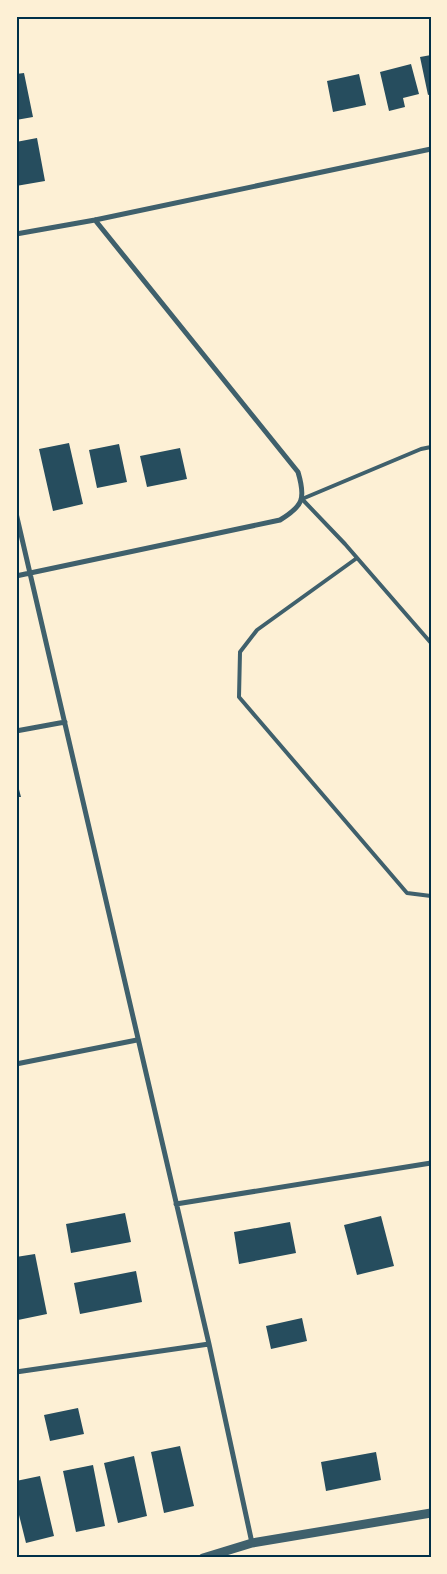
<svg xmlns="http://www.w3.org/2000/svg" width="447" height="1574" font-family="Rubik,sans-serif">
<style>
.building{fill:#264d5e}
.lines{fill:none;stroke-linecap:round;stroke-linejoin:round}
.service{stroke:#3f606c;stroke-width:4}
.minor{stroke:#3f606c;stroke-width:5}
.tertiary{stroke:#3f606c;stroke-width:9}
.neatline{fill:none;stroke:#003049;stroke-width:2}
</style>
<rect width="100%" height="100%" fill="#fdf0d5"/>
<path class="building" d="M431 55V94L428 95 420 57Z
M411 64 419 94 403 98 405 107 389 111 380 72Z
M24 73 33 117 16 120V74Z
M359 74 366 105 333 112 327 81Z
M37 138 45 181 16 186V142Z
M69 443 83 504 53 511 39 449Z
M119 444 127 482 97 488 89 450Z
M180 448 187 479 147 487 140 456Z
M16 778 21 797H16Z
M125 1213 131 1242 71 1253 66 1224Z
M381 1216 394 1266 357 1275 344 1225Z
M290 1222 296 1253 239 1264 234 1232Z
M35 1254 47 1314 18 1320 16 1312V1257Z
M136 1271 142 1302 80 1314 74 1283Z
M302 1318 307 1341 271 1349 266 1326Z
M78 1408 84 1434 50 1441 44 1415Z
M180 1446 194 1506 164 1513 151 1452Z
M376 1452 381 1480 326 1491 321 1462Z
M134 1456 147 1516 118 1523 104 1463Z
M93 1465 105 1526 76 1532 63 1471Z
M40 1476 54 1536 26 1543 16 1503V1481Z"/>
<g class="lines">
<path class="service" d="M431 447 421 449 302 499 345 544 431 643
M357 558 257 630 240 652 239 697 407 893 431 896"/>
<path class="minor" d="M16 234 95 220 431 149
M16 513 209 1344 252 1543
M16 576 280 520C303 506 306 499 298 472L95 220
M16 731 65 722
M16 1064 137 1040
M176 1204 431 1163
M16 1372 209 1344"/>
<path class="tertiary" d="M203 1558 252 1543 431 1513"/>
</g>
<rect width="447" height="1574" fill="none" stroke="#fdf0d5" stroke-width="35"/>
<rect x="18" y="18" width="412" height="1538" class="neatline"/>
</svg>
